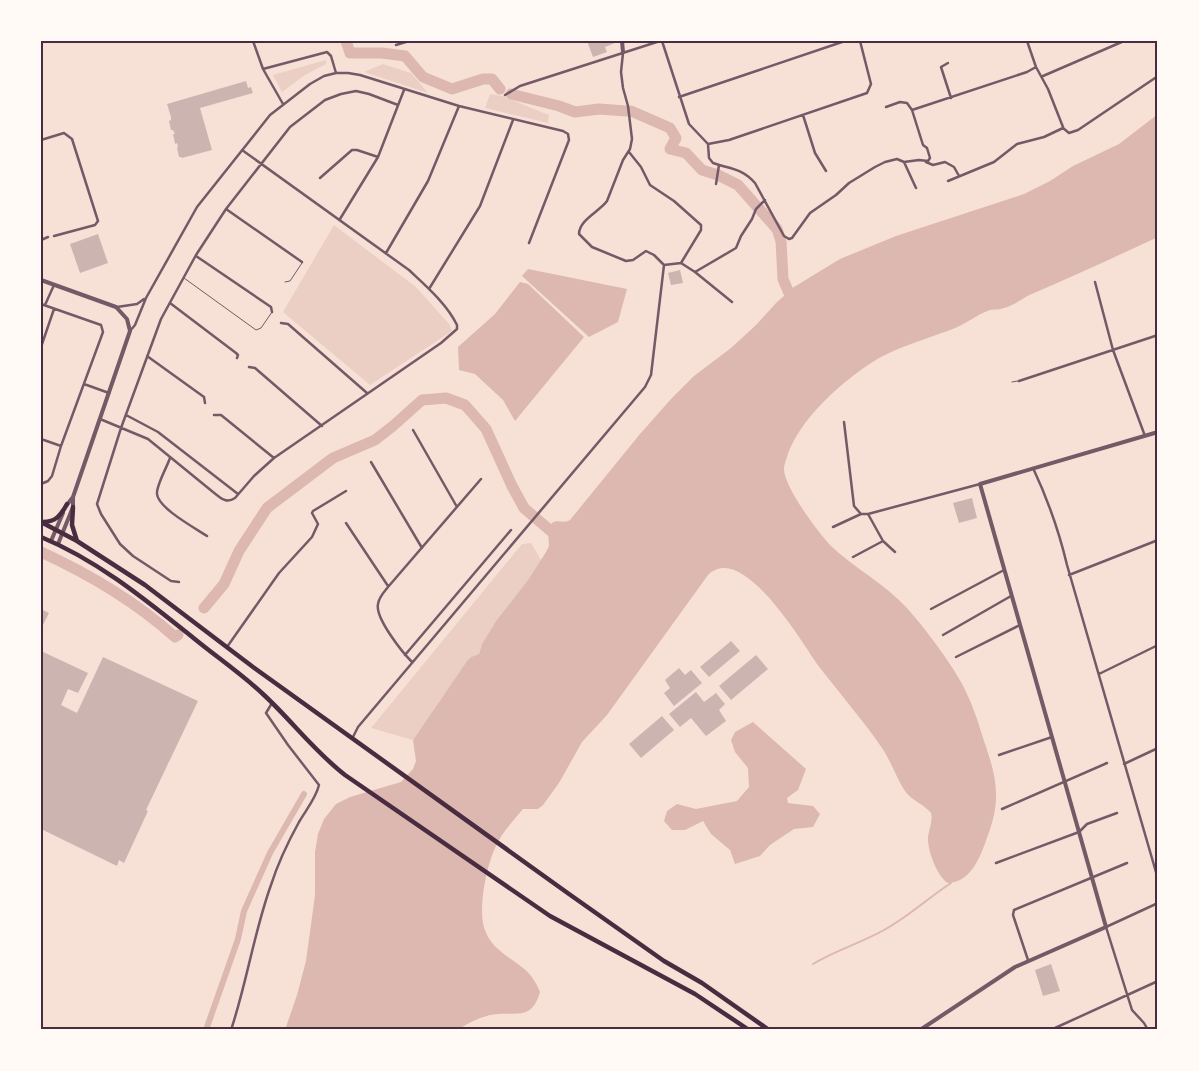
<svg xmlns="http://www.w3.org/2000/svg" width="1199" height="1071" font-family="'Noto Sans',sans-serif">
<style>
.green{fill:#ebcfc5}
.water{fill:#dcb8b0}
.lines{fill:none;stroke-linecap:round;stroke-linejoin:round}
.stream{stroke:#dcb8b0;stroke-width:2}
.canal{stroke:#dcb8b0;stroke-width:6}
.river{stroke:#dcb8b0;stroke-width:11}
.building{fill:#ccb4b1}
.service{stroke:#755966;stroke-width:1}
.minor{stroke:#755966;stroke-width:2.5}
.tertiary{stroke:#755966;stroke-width:4}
.primary{stroke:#4a2c40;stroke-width:4.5}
.neatline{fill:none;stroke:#4a2c40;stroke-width:2}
</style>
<rect width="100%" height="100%" fill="#f7e1d7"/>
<path class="green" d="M326 60V64L305 75 282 92 273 75Z
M383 64 411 73 428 93 364 72Z
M490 94 502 96 549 115 548 123 485 108Z
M334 225 416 287 450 325 452 331 370 385 283 312Z
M531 543 541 560 528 580 496 621 482 644 479 654 471 657 467 661 413 740 371 728 522 544Z"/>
<path class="water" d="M1158 114V237C1117 256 1076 275 1034 293 1024 297 1015 305 1004 308 1000 310 995 309 990 310 978 314 967 323 955 328 930 338 903 345 879 358 844 379 797 420 786 460 785 463 784 466 784 469 784 487 819 534 832 547 856 569 885 584 907 608 927 631 946 656 961 682 971 700 978 721 984 741 996 776 1002 798 988 835 981 855 972 882 948 883 937 877 927 849 928 837 929 829 933 821 931 813 924 804 912 801 905 791 897 779 892 764 884 751 864 721 839 693 817 664 801 641 742 541 708 575L607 715 582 742 559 783 543 805 538 809H523C515 819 504 830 498 842 487 861 478 907 484 927 486 935 492 944 498 949 517 966 530 967 540 992 531 1023 514 1010 490 1015 478 1018 468 1023 458 1030H285L297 995 306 961 315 895V852L318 834 324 819 336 804 350 797 401 782 413 769 416 761 413 740 467 661 471 657 479 654 482 644 496 621 528 580 546 552 549 546 548 532 552 523C558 519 564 524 570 520L640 434 671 399 694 376 731 348 756 325 776 303 794 287 840 259 896 236 1024 194 1050 181 1073 166 1119 144Z
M528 269 627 289 618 322 589 337 522 276Z
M520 282 528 284 584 337 515 421 503 400 475 374 459 370 458 347 495 314Z
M753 722 806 769 798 790 787 798 788 803 813 806 820 814 813 827 794 829 770 845 760 856 735 864 730 850 711 834 703 821 685 830H672L664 821 667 811 677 804 696 809 737 801 749 787 748 768 735 752 731 740 735 732Z"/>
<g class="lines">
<path class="stream" d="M813 964C836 950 861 943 884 930 908 917 928 898 951 883V881"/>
<path class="canal" d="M206 1030 238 939 244 911 270 853 304 794"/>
<path class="river" d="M346 41 350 53H382L405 56 423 77 452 89 483 79H492L500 89
M511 94 559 106 575 112 599 109 626 111
M631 111 670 128 676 138 670 149 686 153 702 170 718 175 738 185 777 229 781 241 783 279 794 305
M41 552C89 574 136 602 175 637L178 635
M204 608 224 584 239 551 267 508 333 458 375 440 393 426 422 400 446 398 465 405 486 429 512 486 524 508 559 538"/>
</g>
<path class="building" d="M587 41H614L615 43 605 47 607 52 593 57Z
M246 81 248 88 251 87 253 93 200 108 212 150 182 158 181 157H179L177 148 178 147 177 143 175 144 173 134H175L173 130H171L169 121 171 120V117L167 104Z
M98 234 108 263 80 273 70 244Z
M680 270 683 283 671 285 668 273Z
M972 498 977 518 959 523 953 503Z
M41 609 49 613 41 629Z
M731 641 740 651 709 677 700 667Z
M41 651 88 673 78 693 68 689 61 705 77 713 103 657 198 701 146 810 148 811 124 863 119 860 117 866 41 829Z
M756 655 768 669 731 700 719 686Z
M679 668 685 675 691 670 702 683 674 706 664 693 670 688 665 680Z
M696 692 704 702 716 693 725 704 719 710 726 721 706 736 691 718 680 727 669 714Z
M662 716 674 730 641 758 629 744Z
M1051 964 1060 991 1043 996 1035 970Z"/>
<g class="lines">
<path class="service" d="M184 278 256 330 261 328 272 312
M285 282 290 281 302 263
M1012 382 1018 381"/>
<path class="minor" d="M253 41 263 69 283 104
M662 41 689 124 708 144 729 140 867 93 871 84 860 41
M1027 41 1036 67 1048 89 1063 127
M396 45 409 41
M623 53 621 72 623 88 628 106 632 139 630 149 623 160 607 201C600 211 579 220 579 234L592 247 626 261 633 260 646 251 654 255 664 265
M948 63 941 67 951 98
M263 69 327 52 331 56 336 73
M1043 76 1124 41
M505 95 520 86 660 41
M679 97 845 41
M912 110 1027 72 1036 67
M803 115 815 153 826 171
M41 140 64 133 72 139 98 221 95 225 54 236
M708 144 709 158 713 163C730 169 742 168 755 183L784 236 789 239 792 238 810 213 836 195 849 183 875 167 885 162 897 159 904 162 919 160 928 161 930 158 927 148 923 145 912 110 907 103 900 102 886 107
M629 152 641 167 650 185 674 201 701 225V230L681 263
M904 162 916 188
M926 162 933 165 945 162 954 167 959 176
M320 178 352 150H357L378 157
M948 181 994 162 1017 144 1044 137 1063 128 1069 133 1078 130 1158 76
M716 184 719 165
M226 209 302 262
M340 219 378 157 404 90
M41 240 48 237
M386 253 428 181 459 106
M196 256 271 307 272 312
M664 265 681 263 695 272 732 302
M695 272 736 248 741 236 752 219 756 209 765 200
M1095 282 1113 350 1145 436
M429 289 480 206 513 120
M170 303 236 353 238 355 237 358
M41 304 101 325 103 332 61 446 52 476 48 481 41 484
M45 305 54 285
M117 307 137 304 144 299
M281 323 288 324 367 393
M130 331 135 325 146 298 197 207 270 115 310 84 324 76 336 73H348L360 75 459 106 563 131 568 134 569 140 529 243
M41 347 54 309
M147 356 204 397 205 403
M249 367 255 368 322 426
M1019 381 1158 335
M84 384 109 393
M126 415 158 432 238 494
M214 415H221L274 458
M100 419 148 439 213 492C221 498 226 504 235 498L254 476 274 458 441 343 457 329V325C447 304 426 286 409 270L242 150
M844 422 854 506 861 514H868L980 484
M413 430 457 507
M41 439 61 446
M170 458C167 467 156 486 157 494 158 508 195 528 207 536
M371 462 422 548
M1033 468C1048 500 1059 531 1067 565L1158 879
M868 514 883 541 895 552
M346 523 388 586
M833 527 861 514
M853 557 883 541
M1069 575 1158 540
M179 582 171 581 133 556 120 544 101 514 97 504 121 428 161 319 196 255 226 209 290 127 325 100 341 94 356 91 369 94 398 105
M931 609 1004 570
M943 635 1011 596
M227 647 279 573 312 537 318 524 312 513 313 511 346 491
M405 655 511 530
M956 657 1020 625
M412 662C402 652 375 618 378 604 379 597 384 592 388 587L481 479
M1099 674 1158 645
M353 737 358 727 645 387 651 375 664 265
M999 755 1052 737
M1124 764 1158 748
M1002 809 1107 763
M996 863 1079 832 1087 824 1117 813
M1028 960 1013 915 1014 910 1127 863
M1055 1028 1158 981
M231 1030C247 982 254 932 271 885 278 863 288 842 299 822 306 810 316 798 319 785L288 745 266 713 272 703
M1148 1030 1144 1023 1132 1010 1106 927 1158 903"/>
<path class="tertiary" d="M622 41 623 52
M41 280 116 307 127 319 130 331 73 497 66 506
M51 541 63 513
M58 544 73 507V497
M920 1030 1015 967 1106 927 980 484 1158 432"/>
<path class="primary" d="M73 507 72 525 77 541
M41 522 77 541 145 585 253 667 569 894 664 961 702 983 769 1030
M43 522C56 522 61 515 67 504
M41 537C99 561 147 601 196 640 218 658 243 675 264 695 292 721 314 751 345 775L550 916 695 994 749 1030"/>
</g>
<rect width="1199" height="1071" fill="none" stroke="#fffaf5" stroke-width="85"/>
<rect x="42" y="42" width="1114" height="986" class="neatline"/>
</svg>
